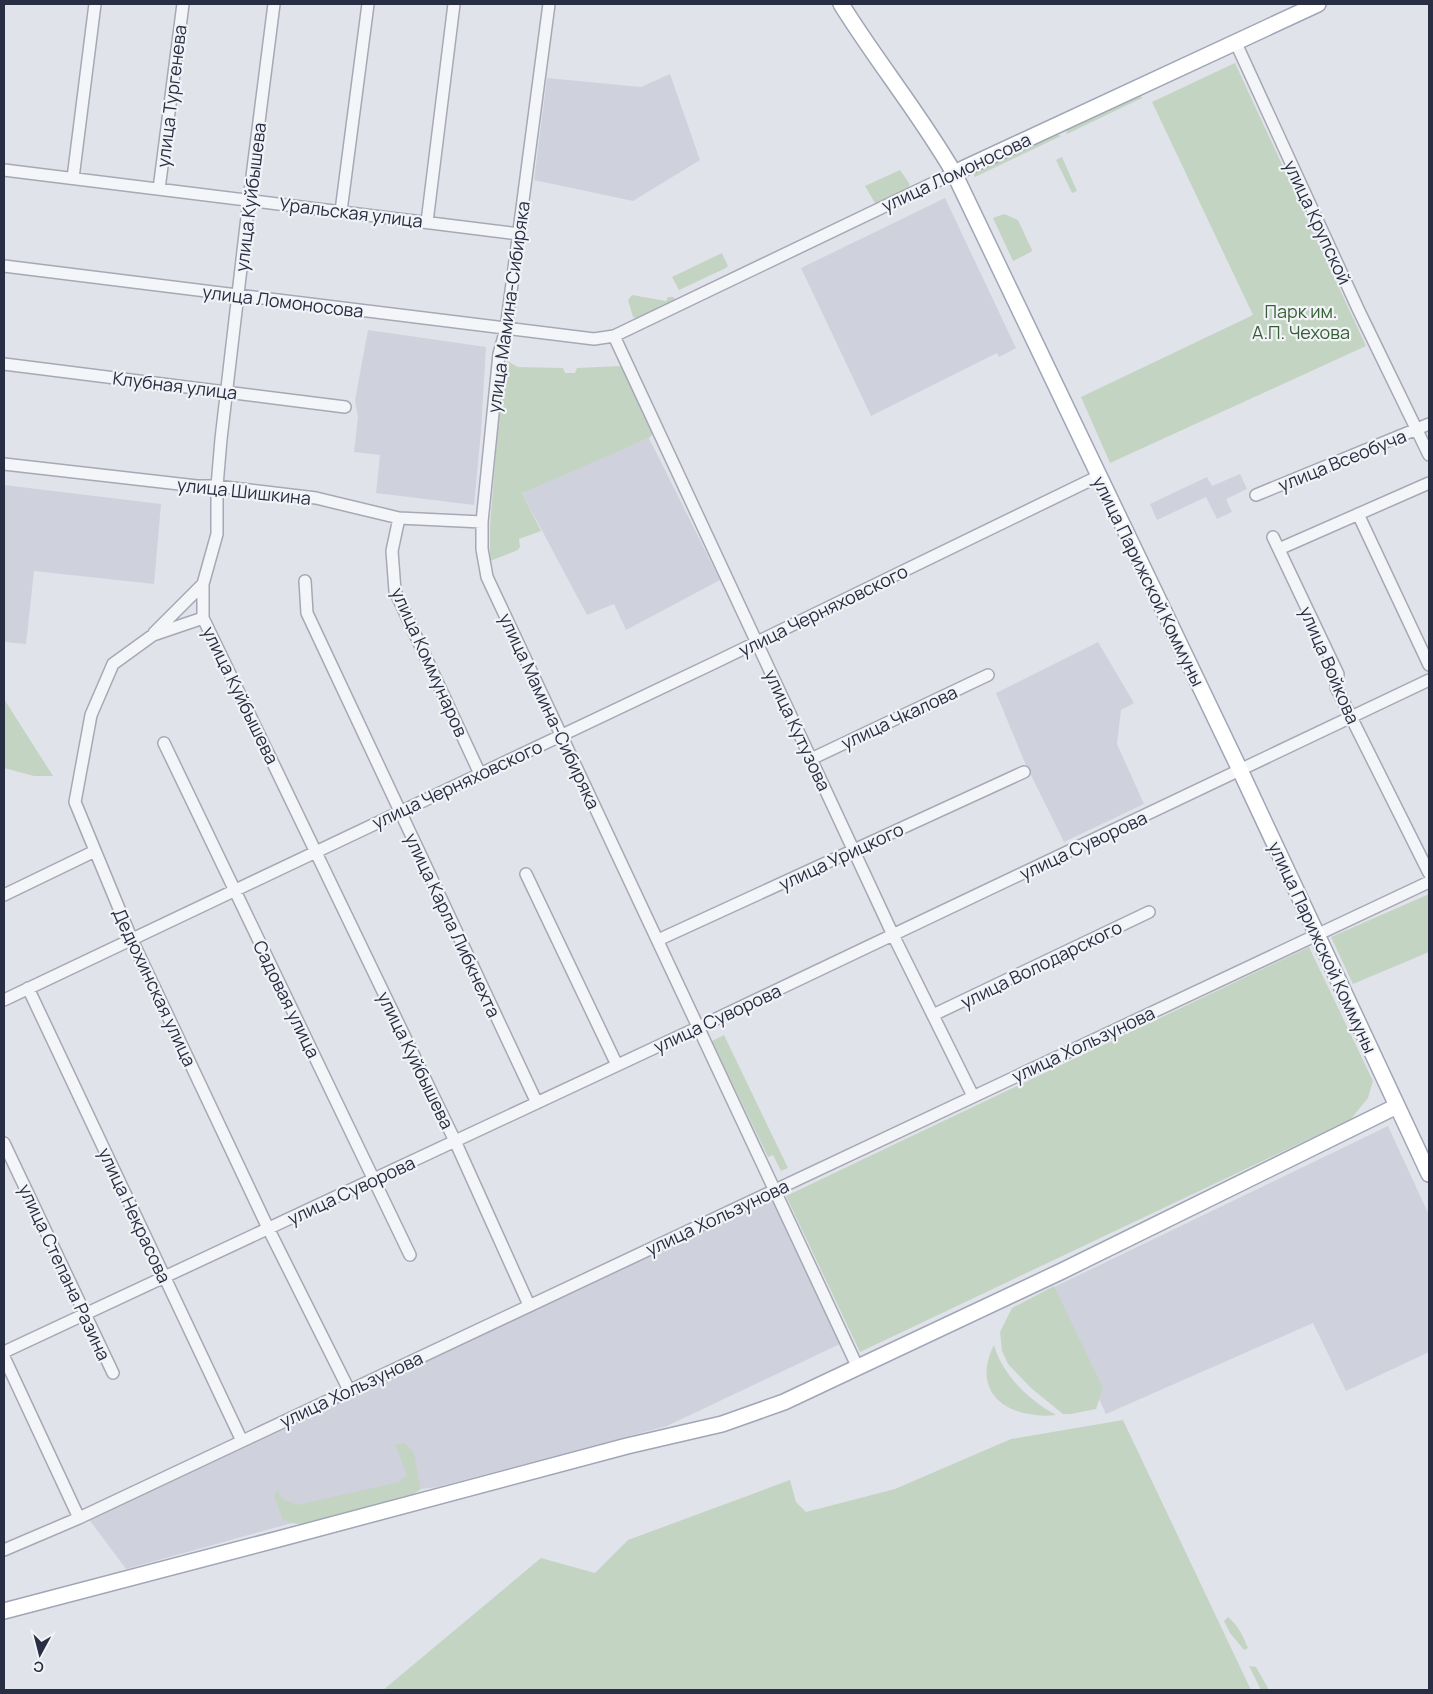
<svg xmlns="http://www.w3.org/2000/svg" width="1433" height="1694" font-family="Manrope,sans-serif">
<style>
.built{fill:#cfd2dc}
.green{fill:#c4d4c2}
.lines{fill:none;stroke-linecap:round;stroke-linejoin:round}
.minor-casing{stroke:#a6a9b5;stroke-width:14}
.major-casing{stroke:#a0a6b6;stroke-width:18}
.minor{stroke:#f4f5f8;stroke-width:11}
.major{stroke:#fff;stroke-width:15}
.labels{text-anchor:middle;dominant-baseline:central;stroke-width:4.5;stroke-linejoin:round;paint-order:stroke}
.street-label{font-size:18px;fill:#282e43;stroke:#f1f3f7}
.park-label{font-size:18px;fill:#375f35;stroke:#f1f3f7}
</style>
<rect width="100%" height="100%" fill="#e1e3ea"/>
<path class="built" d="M670 74 700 160 633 201 534 180 547 78 641 87Z
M945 198 1016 348 999 357 997 353 871 416 801 268Z
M368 330 486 347 481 431 474 505 376 493 380 455 354 452 358 417 355 400Z
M649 438 720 580 626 630 614 604 587 615 522 493 533 487Z
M1240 474 1247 489 1226 499 1232 512 1217 519 1206 497 1157 520 1150 504 1207 477 1212 486Z
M4 485 161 504 154 584 34 571 26 644 4 642Z
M1098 642 1134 703 1121 710 1117 744 1144 804 1064 842 1025 763 996 693Z
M1388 1126 1429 1215V1352L1346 1391 1313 1323 1106 1414 1048 1290Z
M774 1198 840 1344 667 1426 437 1487 421 1489 413 1494 302 1524 292 1523 126 1569 88 1518Z"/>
<path class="green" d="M1235 63 1366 346 1110 463 1081 397 1253 315 1152 102Z
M1140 94 1142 98 1067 134 1066 130 1069 127Z
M1057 134 1061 136 975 177 973 173 1051 135Z
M1062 157 1077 191 1072 193 1056 160Z
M900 170 909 183 910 188 878 204 875 203 865 186Z
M1004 214 1018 220 1032 250 1031 252 1013 261 993 218Z
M722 253 728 266 726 268 679 290 672 277Z
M632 295 666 301 668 297H674L675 302 639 319 633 317 628 300Z
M507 361 518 367 563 368 565 373H575L577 368 621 366 653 434 649 438 522 493 541 531 519 539 520 547 518 550 490 561V526L500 401 502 400Z
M4 699 53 776H34L4 768Z
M1429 894V952L1353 984 1331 937Z
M1309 947 1373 1081 1368 1098 1351 1119 860 1352 786 1196Z
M724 1035 788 1168 781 1171 773 1155 768 1157 712 1041Z
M1054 1286 1103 1388 1096 1409 1071 1414H1063L1031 1388 1008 1364 1002 1351 1000 1332 1012 1308Z
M994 1345C1003 1376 1029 1400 1056 1415 1011 1420 969 1395 994 1345Z
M1123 1420 1251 1690H383L541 1558 595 1573 628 1540 790 1480 796 1502 806 1512 895 1489 1011 1439Z
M405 1443 414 1453 420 1487 421 1489 413 1494 302 1524 292 1523 283 1520 274 1496 278 1490 281 1498 297 1505 399 1482 407 1475 395 1445Z
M1228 1617C1238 1625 1243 1636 1248 1648L1244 1650 1230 1633 1224 1621Z
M1249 1666 1256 1667 1269 1690H1261Z"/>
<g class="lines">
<g class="minor-casing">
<path id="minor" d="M274 4 249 200 221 439 217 486V534L203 584V618L455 1141 529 1305
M549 4 506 329 499 354 482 522V549L487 577 858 1368
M1235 41 1359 311 1429 455
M4 170 519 234
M73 178 95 4
M159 189 183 4
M341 211 368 4
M427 222 454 4
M4 266 594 339 614 336 954 173
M614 336 893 935 973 1096
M4 364 345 407
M4 464 197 486H217L316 498 399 518 482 522
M1256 495 1429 424
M1358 514 1429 665
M399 518 392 551 395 591 480 774
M1273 537 1338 674 1336 687 1429 873
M1279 549 1429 483
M305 581 307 613 537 1103
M203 618 153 635 113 664 91 715 75 802 132 940 268 1228 349 1390
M154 633 203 584
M164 743 410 1255
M811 759 988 675
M526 874 617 1065
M4 895 95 851
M658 940 1024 772
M28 988 242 1441
M4 1000 716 662 1099 476
M933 1015 1149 912
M4 1143 113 1373
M4 1352 699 1027 1429 680
M4 1357 79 1518
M4 1550 79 1518 1429 882"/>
</g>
<g class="major-casing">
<path id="major" d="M841 4C877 62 920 114 954 173L1240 770 1429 1174
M954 173 1318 4
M4 1611 286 1537 627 1446 722 1424 784 1402 1062 1271 1397 1106"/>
</g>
<use href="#minor" class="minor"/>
<use href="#major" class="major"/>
</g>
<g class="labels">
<g class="street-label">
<text transform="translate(171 96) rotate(-83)">улица Тургенева</text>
<text transform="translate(956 172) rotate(-25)">улица Ломоносова</text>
<text transform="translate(250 197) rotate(-83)">улица Куйбышева</text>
<text transform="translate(351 212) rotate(7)">Уральская улица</text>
<text transform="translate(1318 222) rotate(65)">улица Крупской</text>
<text transform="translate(283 301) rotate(7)">улица Ломоносова</text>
<text transform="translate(508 307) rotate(-82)">улица Мамина-Сибиряка</text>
<text transform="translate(175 385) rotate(7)">Клубная улица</text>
<text transform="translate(1342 460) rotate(-22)">улица Всеобуча</text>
<text transform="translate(244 491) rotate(6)">улица Шишкина</text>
<text transform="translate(1149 581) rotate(64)">улица Парижской Коммуны</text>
<text transform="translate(823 610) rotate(-26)">улица Черняховского</text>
<text transform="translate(430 662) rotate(66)">улица Коммунаров</text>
<text transform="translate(1330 665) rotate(67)">улица Войкова</text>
<text transform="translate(241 695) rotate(64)">улица Куйбышева</text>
<text transform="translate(550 711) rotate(65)">улица Мамина-Сибиряка</text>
<text transform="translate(899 717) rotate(-25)">улица Чкалова</text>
<text transform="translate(798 730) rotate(65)">улица Кутузова</text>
<text transform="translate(457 784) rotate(-25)">улица Черняховского</text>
<text transform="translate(1083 845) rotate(-25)">улица Суворова</text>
<text transform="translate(841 856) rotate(-25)">улица Урицкого</text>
<text transform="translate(453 925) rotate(65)">улица Карла Либкнехта</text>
<text transform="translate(1323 947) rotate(65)">улица Парижской Коммуны</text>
<text transform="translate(1041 964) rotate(-26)">улица Володарского</text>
<text transform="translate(155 987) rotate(65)">Дедюхинская улица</text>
<text transform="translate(287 999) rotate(64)">Садовая улица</text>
<text transform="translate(717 1018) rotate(-25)">улица Суворова</text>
<text transform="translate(1083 1044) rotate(-25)">улица Хользунова</text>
<text transform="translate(416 1060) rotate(64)">улица Куйбышева</text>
<text transform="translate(351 1190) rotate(-25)">улица Суворова</text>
<text transform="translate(135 1215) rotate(65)">улица Некрасова</text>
<text transform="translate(717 1217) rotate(-25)">улица Хользунова</text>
<text transform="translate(65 1272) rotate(65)">улица Степана Разина</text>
<text transform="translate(351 1389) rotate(-25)">улица Хользунова</text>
</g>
<g class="park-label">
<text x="1301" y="311">Парк им.<tspan x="1301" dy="21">А.П. Чехова</tspan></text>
</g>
</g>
<rect width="1433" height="1694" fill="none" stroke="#282e43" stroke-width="10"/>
<g transform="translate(40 1654) rotate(187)" stroke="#f1f3f7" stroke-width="4" paint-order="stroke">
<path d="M0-4L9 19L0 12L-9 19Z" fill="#282e43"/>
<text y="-8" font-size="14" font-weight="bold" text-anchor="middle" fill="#282e43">С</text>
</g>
</svg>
